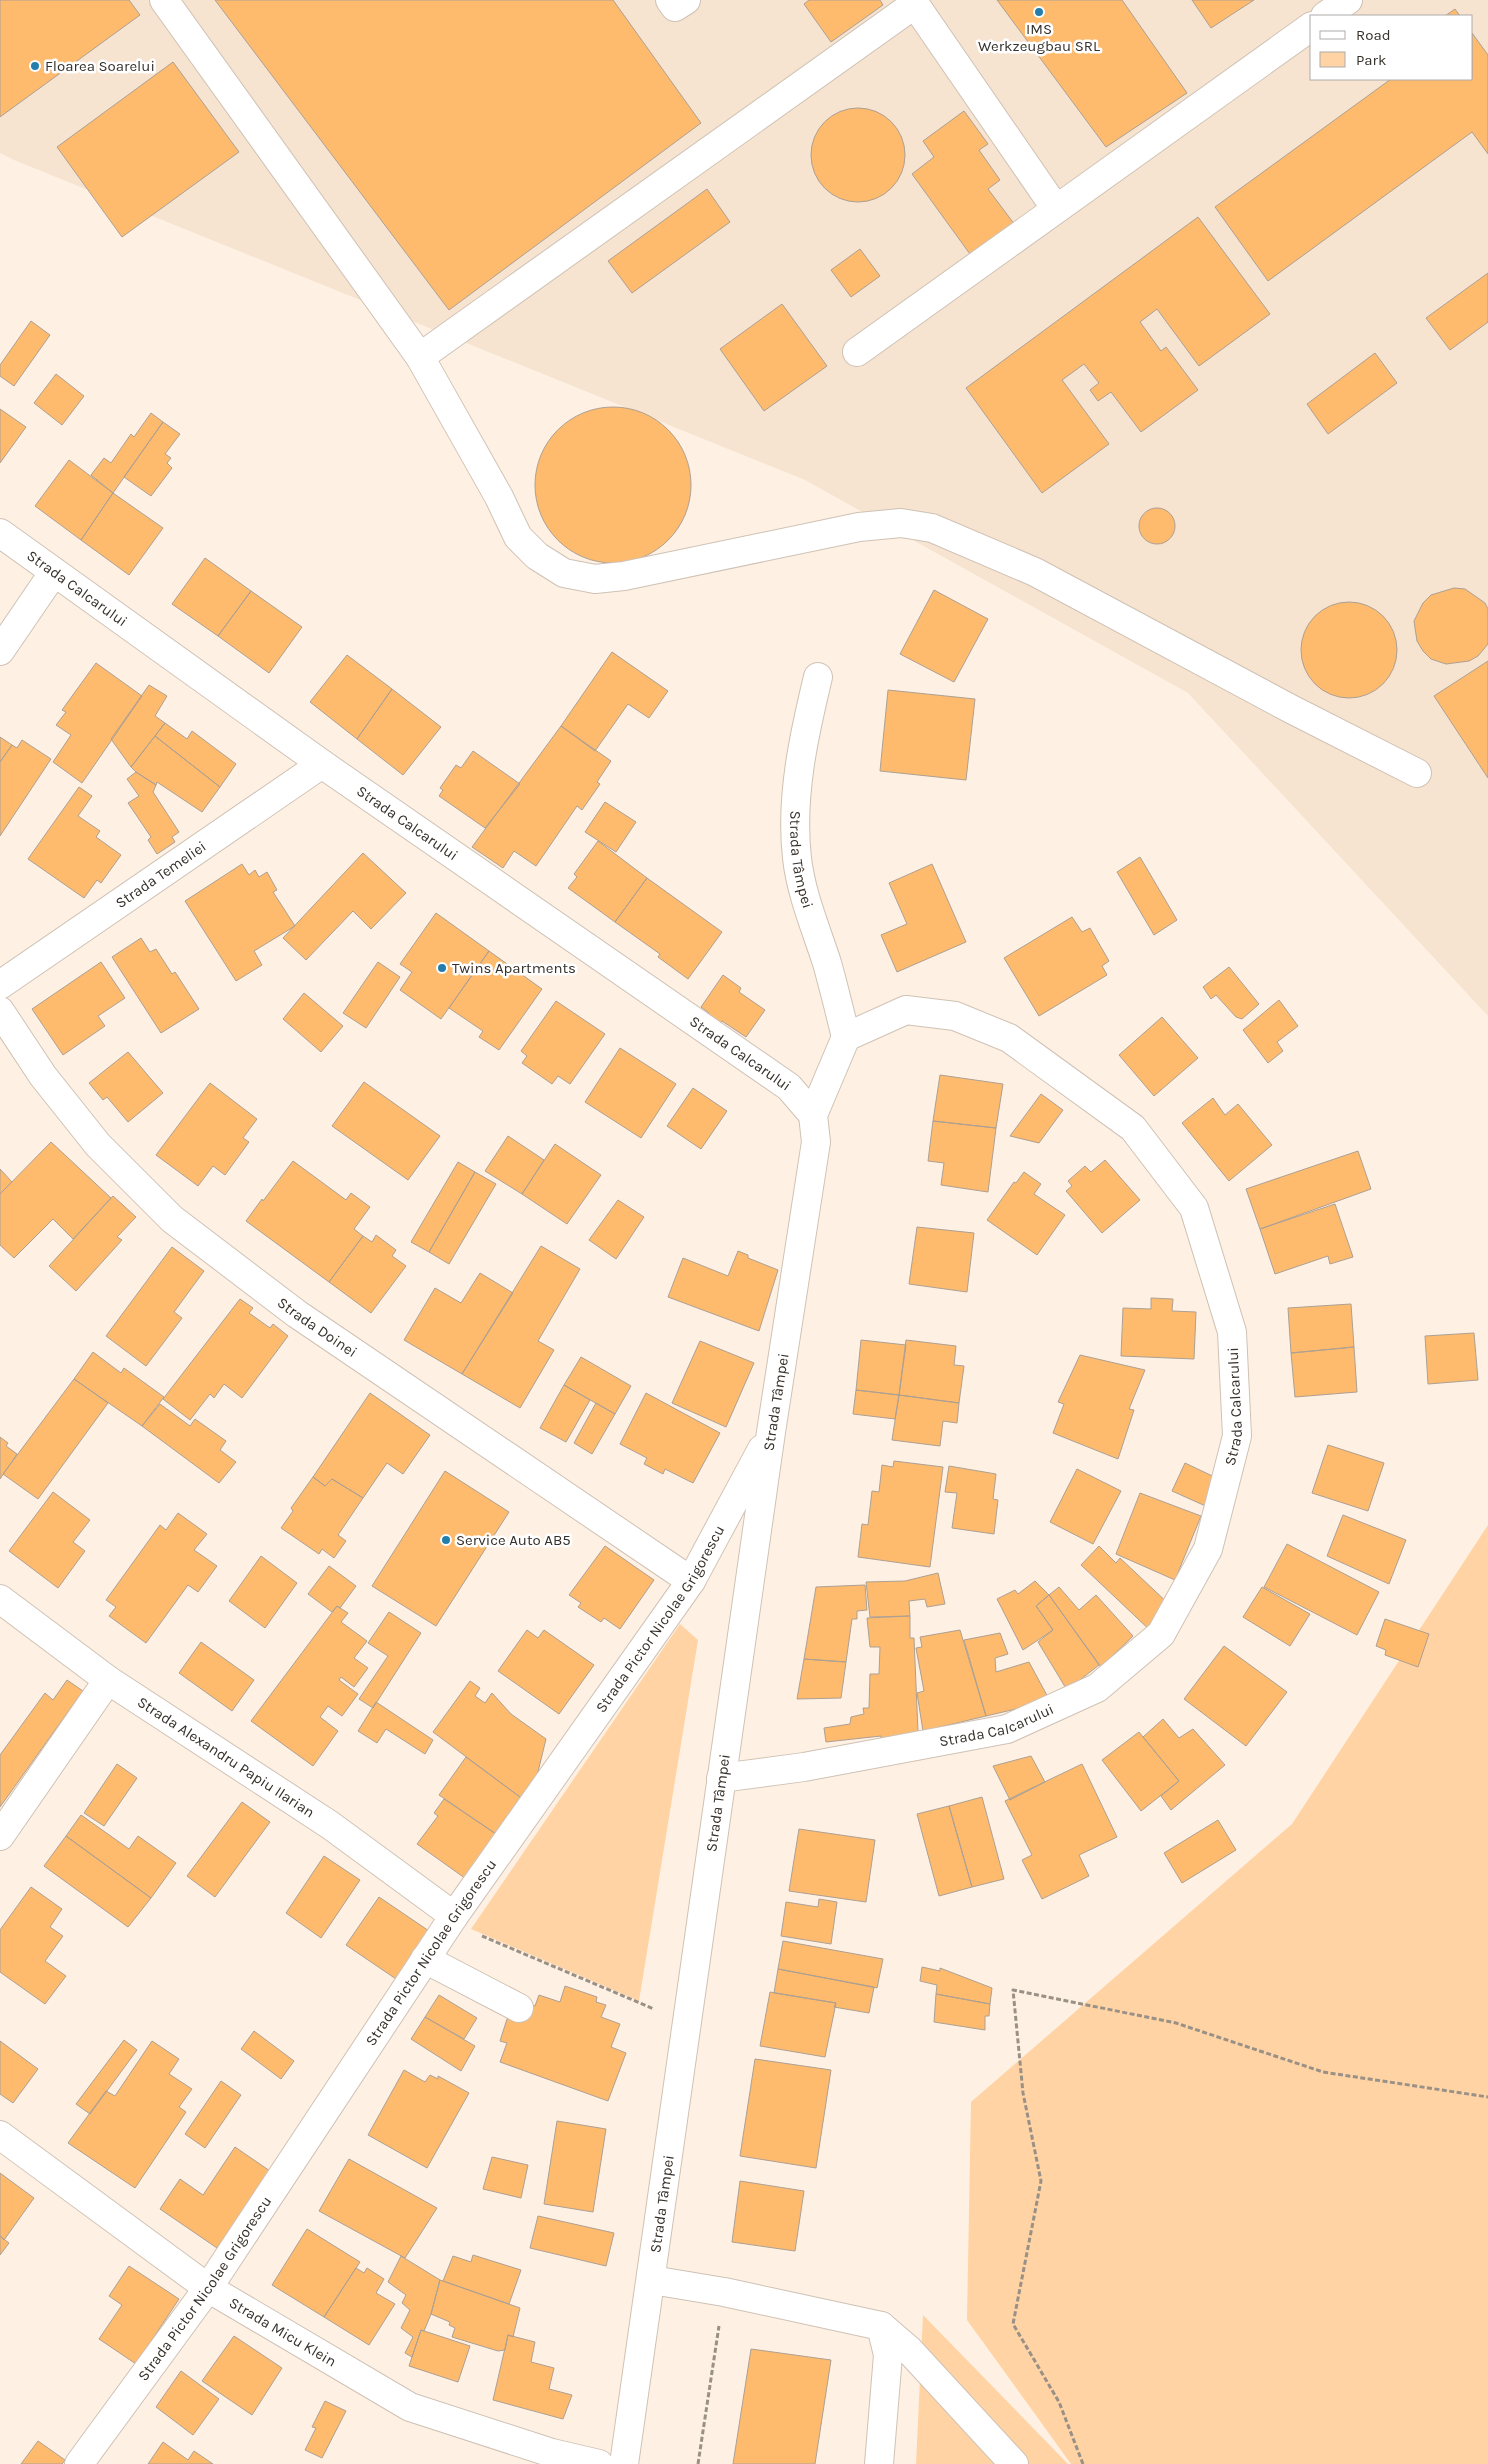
<svg xmlns="http://www.w3.org/2000/svg" width="1488" height="2464" font-family="Karla,sans-serif">
<style>
.built{fill:#f6e3d0;fill-rule:evenodd}
.green{fill:#ffd3a4}
.building{fill:#feba6d;stroke:#ada093}
.lines{fill:none;stroke-linecap:round;stroke-linejoin:round}
.minor-casing{stroke:#cfc2b5;stroke-width:30}
.path{stroke:#999086;stroke-width:3;stroke-dasharray:5 2.5;stroke-linecap:butt}
.minor{stroke:#fff;stroke-width:28}
.poi-dot{fill:#237eac;stroke:#fff;stroke-width:2}
.labels{text-anchor:middle;dominant-baseline:central;stroke-width:5;stroke-linejoin:round;paint-order:stroke}
.poi-label{font-size:15px;fill:#35302a;stroke:#fff;text-anchor:start}
.street-label{font-size:15px;fill:#35302a;stroke:#fff}
</style>
<rect width="100%" height="100%" fill="#fef1e3"/>
<path class="built" d="M0 0H1488V1016L1188 693 805 480 14 160 0 153ZM1312 16H1472V79H1312Z"/>
<path class="green" d="M1488 1525V2464H1071L967 2320 971 2102 1292 1824Z
M680 1624 698 1640 639 2001 471 1929Z
M923 2315 1068 2464H916Z"/>
<path class="building" d="M0 0H129L140 15 0 117Z
M215 0H613L701 123 449 310Z
M809 0H880L883 5 831 42 804 4Z
M997 0H1122L1187 93 1106 147Z
M1192 0H1254L1211 28Z
M1455 9 1460 16H1445Z
M1472 33 1488 55V154L1472 132 1268 281 1215 207 1391 79H1472Z
M173 62 239 152 122 237 57 147Z
M811 155a47 47 0 1 1 94 0a47 47 0 1 1-94 0Z
M964 111 988 144 979 150 1000 180 988 189 1018 229 975 261 912 174 934 157 923 141Z
M707 189 730 222 632 293 608 261Z
M1198 217 1270 314 1199 366 1157 309 1140 322 1161 351 1166 347 1198 390 1141 432 1111 392 1098 401 1090 390 1099 383 1084 364 1062 380 1109 444 1042 493 966 388Z
M860 249 880 276 851 297 831 270Z
M1488 273V322L1450 350 1426 318Z
M782 304 827 366 764 411 720 349Z
M31 321 50 335 14 386 0 376V365Z
M1375 353 1397 383 1328 434 1307 404Z
M56 374 84 396 62 425 34 403Z
M535 485a78 78 0 1 1 156 0a78 78 0 1 1-156 0Z
M0 409 26 427 0 463Z
M151 413 163 422 113 493 91 475 104 458 111 463 131 434 134 437Z
M163 422 180 434 165 454 171 458 167 463 172 468 151 496 124 477Z
M69 460 113 493 81 540 35 506Z
M113 493 163 528 129 575 81 540Z
M1139 526a18 18 0 1 1 36 0a18 18 0 1 1-36 0Z
M205 558 251 591 218 636 172 604Z
M1454 588 1465 589 1485 603 1488 609V644L1478 656 1469 661 1446 664 1431 659 1423 651 1417 641 1414 621 1423 603 1431 595Z
M934 590 988 619 954 682 900 654Z
M251 591 302 627 269 673 218 636Z
M1301 650a48 48 0 1 1 96 0a48 48 0 1 1-96 0Z
M612 652 668 691 649 718 628 704 595 751 561 726Z
M347 655 392 689 357 739 310 702Z
M1488 661V778L1434 696Z
M96 663 142 696 82 783 53 762 71 735 56 725 66 712 62 710Z
M149 685 167 696 155 716 165 723 131 767 111 739Z
M392 689 441 727 403 775 357 739Z
M888 690 975 699 966 780 880 771Z
M165 723 187 739 192 731 236 764 220 787 155 736Z
M561 726 611 761 597 782 600 784 582 810 577 806 536 866 514 851 503 868 472 847Z
M155 736 220 787 202 812 157 782 156 785 136 772 131 767Z
M0 737 12 745 0 762Z
M22 740 51 759 0 836V762L12 745 17 748Z
M473 751 520 784 485 828 439 796 443 790 440 788 456 765 461 768Z
M136 772 156 785 153 792 179 832 172 837 175 842 157 854 148 840 151 837 128 803 139 796 127 779Z
M79 787 92 796 78 816 100 831 96 837 121 855 101 883 97 880 84 898 28 859Z
M605 802 636 822 616 852 585 832Z
M598 841 647 878 615 922 568 888 577 877 574 874Z
M363 853 406 893 371 929 353 911 306 960 283 938Z
M1140 857 1177 920 1154 935 1117 872Z
M242 864 249 875 255 870 259 877 267 872 277 890 273 892 295 926 254 951 262 965 236 981 185 901Z
M932 864 966 942 897 972 881 935 907 924 889 883Z
M647 878 722 932 688 979 658 957 660 954 615 922Z
M436 913 489 951 441 1019 400 990 412 972 400 964Z
M1072 917 1082 932 1090 928 1109 961 1102 966 1107 975 1039 1016 1004 958Z
M141 938 150 952 156 949 172 974 175 972 199 1009 161 1033 112 957Z
M489 951 542 989 499 1050 479 1037 483 1031 449 1008Z
M101 962 125 998 98 1016 105 1026 63 1055 32 1009Z
M378 962 400 977 366 1028 343 1013Z
M1229 967 1259 1004 1242 1019 1236 1017 1216 995 1211 999 1203 987Z
M723 975 741 988 739 992 765 1010 746 1037 722 1021 719 1026 706 1017 709 1013 701 1007Z
M304 993 343 1026 321 1052 283 1019Z
M1279 1000 1298 1026 1277 1042 1283 1051 1268 1063 1243 1030Z
M556 1001 605 1034 570 1084 558 1076 552 1084 522 1063 527 1056 521 1051Z
M1162 1017 1198 1058 1154 1096 1119 1055Z
M620 1048 676 1084 641 1138 585 1102Z
M128 1052 163 1093 128 1122 107 1097 103 1100 89 1083Z
M940 1075 1003 1084 996 1128 933 1121Z
M364 1082 440 1136 408 1180 332 1126Z
M210 1083 257 1119 243 1138 249 1142 225 1175 213 1166 198 1186 156 1155Z
M693 1088 727 1111 701 1149 667 1126Z
M1041 1094 1063 1110 1039 1143 1010 1136Z
M1213 1098 1225 1115 1238 1104 1272 1145 1229 1181 1182 1123Z
M933 1121 996 1128 988 1192 941 1185 944 1163 928 1161Z
M508 1136 544 1160 522 1194 485 1171Z
M51 1142 111 1198 73 1239 53 1219 14 1258 0 1245V1194Z
M555 1144 601 1175 567 1224 522 1194Z
M1358 1151 1371 1189 1260 1229 1246 1189Z
M1105 1160 1140 1200 1102 1233 1066 1191 1072 1186 1068 1181 1085 1166 1091 1172Z
M293 1161 346 1200 351 1193 370 1207 354 1229 363 1236 329 1282 246 1221 262 1199 263 1201Z
M458 1162 475 1172 429 1252 411 1242Z
M0 1169 12 1182 0 1194Z
M475 1172 496 1184 449 1264 429 1252Z
M1024 1172 1041 1184 1034 1194 1065 1215 1037 1255 987 1220 1014 1182 1016 1183Z
M113 1196 136 1217 117 1237 122 1240 76 1291 49 1266Z
M618 1200 644 1217 616 1259 589 1240Z
M1335 1204 1353 1257 1330 1264 1328 1256 1275 1274 1260 1229Z
M917 1227 974 1233 967 1292 909 1284Z
M376 1235 396 1250 392 1256 406 1266 371 1313 329 1282 363 1236 372 1242Z
M541 1246 580 1269 538 1341 554 1350 520 1408 462 1374Z
M172 1247 204 1271 174 1312 182 1318 146 1366 106 1336Z
M738 1251 748 1255V1258L778 1270 759 1331 668 1297 683 1258 728 1276Z
M480 1273 513 1293 462 1374 404 1340 435 1288 461 1303Z
M1151 1298 1173 1299 1172 1311 1196 1312 1194 1359 1121 1356 1123 1308 1151 1309Z
M240 1299 253 1308 249 1313 270 1328 273 1324 288 1336 242 1398 224 1384 214 1398 210 1394 190 1420 163 1399Z
M1351 1304 1354 1347 1291 1353 1288 1308Z
M1474 1333 1478 1380 1428 1384 1425 1336Z
M861 1340 906 1345 899 1395 856 1390Z
M906 1340 956 1346 954 1365 964 1366 959 1403 899 1395Z
M700 1341 754 1363 726 1427 672 1403Z
M1354 1347 1357 1392 1295 1397 1291 1353Z
M93 1352 121 1373 124 1368 164 1397 142 1426 74 1379Z
M1080 1355 1145 1370 1129 1409 1134 1410 1118 1459 1053 1433 1064 1404 1058 1402Z
M581 1357 631 1386 615 1414 564 1385Z
M74 1379 108 1403 38 1499 3 1474Z
M564 1385 590 1400 566 1442 540 1428Z
M856 1390 899 1395 895 1419 853 1414Z
M370 1393 430 1435 403 1474 387 1463 363 1498 332 1479 325 1486 313 1477Z
M646 1393 720 1433 693 1483 665 1469 663 1474 644 1464 647 1458 620 1444Z
M899 1395 959 1403 957 1423 943 1421 940 1446 892 1440Z
M596 1403 615 1414 592 1454 574 1443Z
M160 1404 190 1426 195 1419 226 1441 220 1450 236 1462 219 1483 142 1426Z
M0 1437 8 1443 6 1446 17 1454 0 1479Z
M1328 1445 1384 1463 1368 1511 1312 1493Z
M894 1461 943 1467 930 1567 858 1557 862 1524 868 1525 872 1491 879 1492 882 1465 893 1467Z
M1185 1463 1223 1481 1210 1508 1172 1491Z
M949 1466 996 1474 993 1499 998 1500 994 1534 952 1528 957 1493 945 1492Z
M1077 1469 1121 1491 1093 1544 1050 1522Z
M445 1471 509 1512 436 1626 372 1586Z
M313 1477 325 1486 332 1479 363 1498 338 1535 346 1541 334 1558 322 1549 319 1554 281 1528 293 1511 291 1508Z
M53 1492 90 1520 73 1542 85 1551 58 1588 9 1551Z
M1140 1493 1201 1516 1175 1580 1116 1554Z
M178 1513 207 1534 194 1550 217 1566 198 1592 188 1585 146 1643 109 1616 116 1607 106 1600 160 1525 166 1530Z
M1343 1515 1406 1540 1389 1584 1327 1556Z
M1287 1544 1379 1592 1357 1635 1264 1587Z
M605 1546 654 1580 620 1629 604 1618 601 1622 578 1607 581 1603 569 1595Z
M1099 1546 1116 1563 1120 1558 1172 1607 1154 1634 1081 1565Z
M261 1556 297 1583 265 1628 229 1601Z
M329 1566 356 1586 340 1608 337 1606 332 1612 308 1594Z
M938 1573 945 1604 927 1607 925 1599 909 1601 910 1616 870 1617 866 1582 905 1581Z
M1035 1581 1049 1595 1036 1606 1053 1630 1023 1650 997 1599 1015 1590 1018 1594Z
M865 1585 867 1610 857 1611V1619H852L846 1662 804 1659 816 1587Z
M1059 1587 1079 1610 1096 1595 1133 1636 1101 1667 1049 1595Z
M1262 1587 1310 1614 1290 1646 1243 1617Z
M1049 1595 1099 1665 1067 1690 1038 1642 1053 1630 1036 1606Z
M337 1606 348 1613 341 1622 367 1641 354 1658 368 1668 354 1687 341 1677 339 1680 358 1694 342 1716 328 1706 320 1717 338 1731 313 1766 251 1721Z
M389 1612 421 1633 373 1708 359 1699 388 1656 368 1643Z
M910 1616V1638H914L918 1732 881 1740V1736L826 1742 824 1728 850 1724 851 1717 864 1714 863 1708H869L870 1674H879L880 1647H870L867 1618Z
M1385 1619 1429 1634 1418 1667 1385 1655 1386 1650 1376 1646Z
M527 1630 538 1638 544 1630 594 1665 559 1714 498 1671Z
M960 1630 986 1716 923 1731 917 1693 924 1691 916 1648 922 1647 920 1637Z
M1000 1633 1008 1654 995 1658 996 1672 1029 1662 1050 1701 986 1716 964 1640Z
M201 1642 254 1680 232 1711 179 1673Z
M1224 1646 1287 1692 1246 1746 1184 1699Z
M804 1659 846 1662 841 1698 797 1699Z
M67 1680 83 1691 0 1807V1755L45 1693 53 1700Z
M470 1681 480 1688 475 1696 485 1703 492 1693 511 1714 546 1739 535 1784 524 1800 433 1732Z
M376 1702 433 1740 425 1754 386 1729 377 1743 358 1731Z
M1163 1719 1179 1738 1193 1729 1225 1765 1171 1810 1161 1796 1179 1781 1143 1737Z
M1139 1732 1179 1781 1141 1811 1102 1760Z
M1031 1756 1045 1782 1010 1800 993 1766Z
M466 1757 524 1800 499 1836 439 1795Z
M117 1764 137 1778 104 1826 84 1813Z
M1082 1764 1117 1837 1079 1855 1089 1876 1042 1899 1022 1860 1032 1855 1005 1801Z
M982 1797 1004 1879 972 1887 949 1806Z
M444 1799 499 1836 469 1881 417 1844 438 1816 434 1813Z
M242 1802 270 1822 215 1897 187 1876Z
M949 1806 972 1887 939 1896 917 1814Z
M81 1815 129 1849 138 1836 176 1863 151 1898 66 1836Z
M1218 1820 1236 1850 1182 1883 1164 1853Z
M799 1829 875 1840 866 1902 789 1891Z
M66 1836 151 1898 128 1927 44 1866Z
M324 1856 360 1880 321 1938 286 1913Z
M31 1887 62 1909 50 1927 63 1936 45 1961 66 1976 45 2004 0 1972V1930Z
M379 1897 432 1933 399 1981 346 1945Z
M819 1899 837 1902 831 1944 781 1936 786 1902 818 1907Z
M783 1941 883 1959 877 1988 778 1969Z
M922 1967 940 1971V1968L992 1988 990 2004 936 1994 937 1985 920 1981Z
M778 1969 874 1987 869 2013 834 2007 836 2003 774 1993Z
M565 1986 597 1997 596 2002 606 2005 601 2017 620 2024 611 2047 626 2053 608 2101 500 2062 507 2043 500 2041 507 2019 513 2012 532 2005 535 2006 539 1995 560 2002Z
M770 1992 836 2003 825 2057 760 2046Z
M936 1994 990 2004 989 2016H985V2030L934 2022Z
M439 1995 477 2018 464 2039 425 2017Z
M425 2017 475 2046 461 2071 411 2039Z
M254 2031 294 2061 281 2079 241 2049Z
M124 2040 137 2050 90 2114 76 2104Z
M0 2041 38 2069 13 2103 0 2094Z
M152 2041 179 2059 169 2074 192 2089 179 2107 186 2112 135 2188 68 2143 106 2091 115 2096Z
M755 2059 831 2070 816 2168 740 2156Z
M404 2070 425 2082 430 2075 438 2079V2076L469 2093 427 2168 368 2135Z
M221 2081 241 2095 205 2148 185 2134Z
M557 2121 606 2129 593 2212 544 2204Z
M235 2147 270 2171 217 2248 160 2209 180 2179 203 2195Z
M492 2157 528 2165 521 2198 483 2189Z
M349 2159 437 2208 405 2258 319 2211Z
M0 2173 34 2198 4 2240 0 2236Z
M740 2181 804 2191 795 2251 732 2242Z
M538 2216 614 2233 606 2266 530 2248Z
M307 2229 360 2262 324 2317 272 2285Z
M0 2236 9 2243 0 2255Z
M473 2255 521 2270 509 2304 443 2281 453 2256 471 2262Z
M401 2256 440 2280 431 2314 424 2331 421 2330 412 2357 405 2353 413 2337 401 2328 410 2310 402 2303 406 2295 388 2282Z
M129 2266 179 2299 136 2364 99 2339 122 2305 109 2296Z
M356 2268 364 2273 367 2268 384 2279 376 2293 395 2304 369 2345 324 2317Z
M440 2280 520 2308 513 2337 508 2335 505 2350 498 2351 452 2337 455 2328 449 2325 450 2322 431 2314Z
M421 2330 470 2346 458 2382 409 2366Z
M508 2335 535 2342 531 2362 554 2368 549 2389 572 2395 563 2419 493 2400Z
M234 2336 282 2368 252 2415 202 2381Z
M751 2349 831 2360 815 2464H733Z
M181 2371 219 2399 193 2435 156 2407Z
M325 2401 346 2411 322 2458 305 2450 316 2428 312 2427Z
M38 2441 65 2460 62 2464H21Z
M163 2442 188 2460 194 2451 213 2464H148Z"/>
<g class="lines">
<g class="minor-casing">
<g id="minor">
<path d="M164 0 420 357 499 497 518 537 537 556 564 573 595 579 624 576 859 527 901 523 932 528 1035 572 1291 709 1417 773"/>
<path d="M670 0 675 7 686 0"/>
<path d="M912 0 1056 209"/>
<path d="M1325 16 1348 0"/>
<path d="M857 352 1312 26"/>
<path d="M420 357 915 4"/>
<path id="s1" d="M0 533 322 764 789 1087 813 1115 816 1142 771 1432 624 2464"/>
<path d="M0 651 54 572"/>
<path id="s2" d="M818 677C804 735 790 797 797 858 801 894 816 929 827 963 834 988 840 1013 846 1037"/>
<path id="s3" d="M0 985 322 764"/>
<path id="s4" d="M0 1011 43 1076 98 1145 172 1219 297 1314 691 1581"/>
<path id="s5" d="M0 1599 108 1680 330 1825 454 1916"/>
<path id="s6" d="M721 1778 804 1767 1007 1729 1097 1688 1161 1634 1208 1549 1237 1436 1232 1332 1194 1208 1133 1128 1009 1038 955 1016 906 1010 846 1037 813 1115"/>
<path d="M0 1836 108 1680"/>
<path d="M425 1959 519 2008"/>
<path id="s7" d="M0 2135 208 2288 410 2407 552 2453 599 2464"/>
<path d="M652 2280 724 2292 881 2326 888 2355 879 2464"/>
<path d="M881 2326 909 2350 1014 2464"/>
<path id="s8" d="M79 2464 208 2288 454 1916 691 1581 762 1449"/>
</g>
</g>
<path class="path" d="M482 1936 654 2009
M698 2464 719 2326
M1083 2464 1059 2402 1013 2324 1041 2181 1023 2093 1013 1990 1176 2023 1323 2072 1488 2097"/>
<use href="#minor" class="minor"/>
</g>
<g class="poi-dot">
<circle cx="1039" cy="12" r="5"/>
<circle cx="35" cy="66" r="5"/>
<circle cx="442" cy="968" r="5"/>
<circle cx="446" cy="1540" r="5"/>
</g>
<g class="labels">
<g class="poi-label">
<text x="1039" y="29" text-anchor="middle">IMS<tspan x="1039" dy="17">Werkzeugbau SRL</tspan></text>
<text x="45" y="66">Floarea Soarelui</text>
<text x="452" y="968">Twins Apartments</text>
<text x="456" y="1540">Service Auto AB5</text>
</g>
<g class="street-label">
<text stroke="none"><textPath href="#s1" startOffset="95">Strada Calcarului</textPath></text>
<text stroke="none"><textPath href="#s1" startOffset="500">Strada Calcarului</textPath></text>
<text stroke="none"><textPath href="#s2" startOffset="185">Strada Tâmpei</textPath></text>
<text stroke="none"><textPath href="#s3" startOffset="195">Strada Temeliei</textPath></text>
<text stroke="none"><textPath href="#s1" startOffset="905">Strada Calcarului</textPath></text>
<text stroke="none"><textPath href="#s4" startOffset="452">Strada Doinei</textPath></text>
<text transform="translate(776 1402) rotate(-81)">Strada Tâmpei</text>
<text stroke="none"><textPath href="#s6" startOffset="716">Strada Calcarului</textPath></text>
<text stroke="none"><textPath href="#s8" startOffset="1026">Strada Pictor Nicolae Grigorescu</textPath></text>
<text stroke="none"><textPath href="#s6" startOffset="281">Strada Calcarului</textPath></text>
<text stroke="none"><textPath href="#s5" startOffset="276">Strada Alexandru Papiu Ilarian</textPath></text>
<text transform="translate(718 1803) rotate(-82)">Strada Tâmpei</text>
<text stroke="none"><textPath href="#s8" startOffset="621">Strada Pictor Nicolae Grigorescu</textPath></text>
<text transform="translate(662 2204) rotate(-82)">Strada Tâmpei</text>
<text stroke="none"><textPath href="#s8" startOffset="216">Strada Pictor Nicolae Grigorescu</textPath></text>
<text stroke="none"><textPath href="#s7" startOffset="345">Strada Micu Klein</textPath></text>
</g>
</g>
<rect x="1310" y="15" width="162" height="65" fill="#ffffff" stroke="#aeacaa"/>
<rect x="1320" y="31" width="25" height="8" fill="#ffffff" stroke="#aeacaa"/>
<text x="1356" y="40" font-size="15" fill="#35302a">Road</text>
<rect x="1320" y="52" width="25" height="15" fill="#ffd3a4" stroke="#aeacaa"/>
<text x="1356" y="65" font-size="15" fill="#35302a">Park</text>
</svg>
